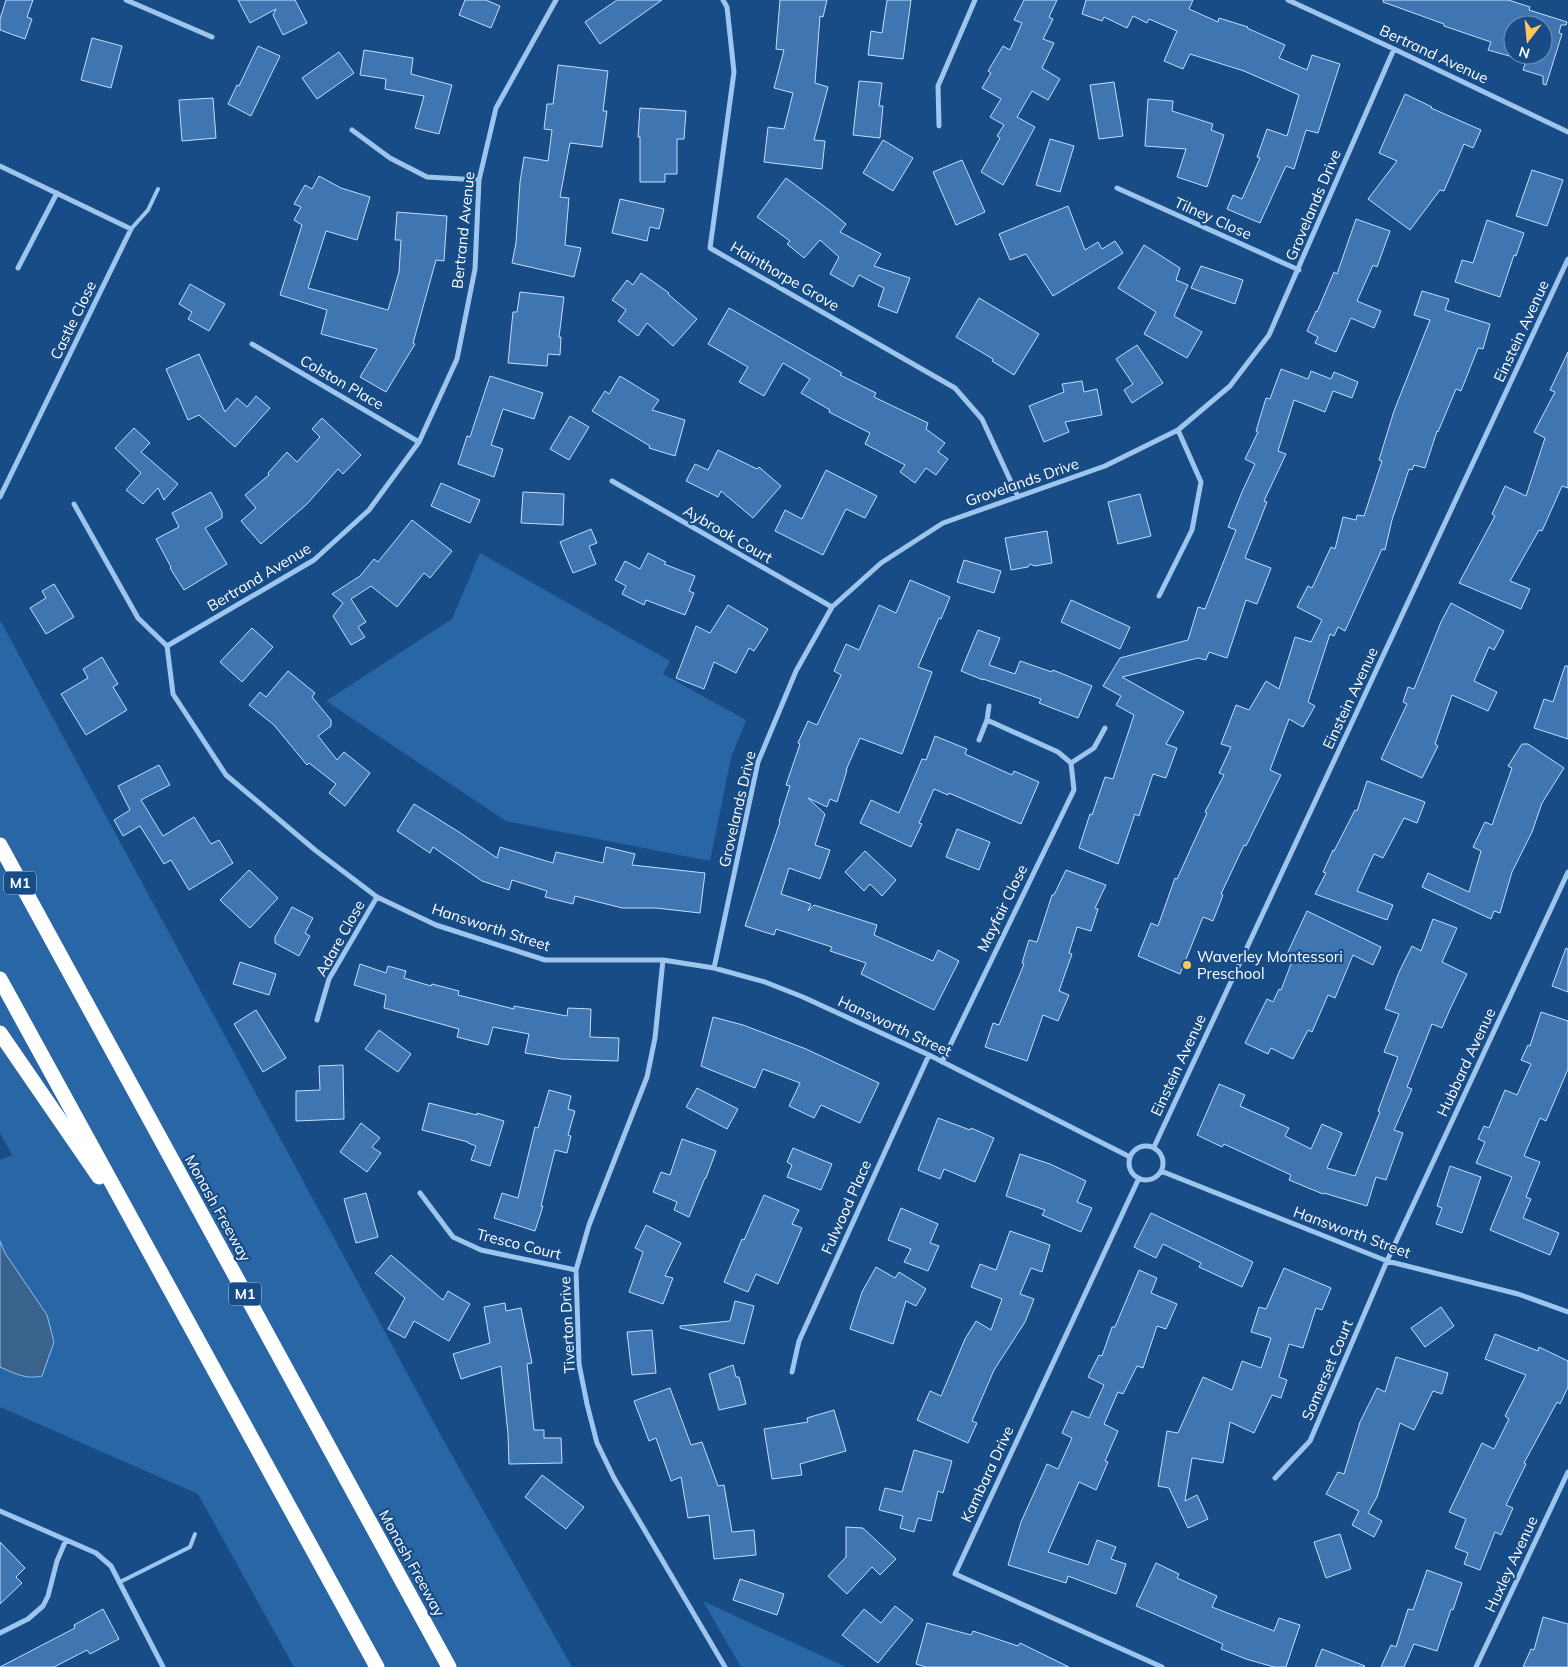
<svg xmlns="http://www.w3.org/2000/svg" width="1568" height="1667" font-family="Mulish,sans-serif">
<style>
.green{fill:#2966a6}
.water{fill:#39628d;stroke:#8fc0f1}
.building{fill:#3f76b1;stroke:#c3defa}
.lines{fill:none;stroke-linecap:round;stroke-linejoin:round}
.service{stroke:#9dc5ee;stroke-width:4}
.minor{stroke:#9dc5ee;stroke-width:5}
.motorway{stroke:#fff;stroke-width:15}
.poi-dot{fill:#ffc95a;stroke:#174c87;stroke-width:2}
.labels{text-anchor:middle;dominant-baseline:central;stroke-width:4.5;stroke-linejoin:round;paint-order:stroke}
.shield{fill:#174c87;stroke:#b9c9db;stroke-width:1}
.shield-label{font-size:14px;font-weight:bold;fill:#fff}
.street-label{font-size:15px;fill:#fff;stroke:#174c87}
.poi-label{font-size:15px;fill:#fff;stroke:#174c87;text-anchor:start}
</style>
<rect width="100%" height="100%" fill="#174c87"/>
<path class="green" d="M480 553 670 661 663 674 746 720 731 758 710 861 506 821 326 701 452 619Z
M0 620 440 1434 572 1667H294L198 1494 0 1407V1160L12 1155 0 1133Z
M703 1601 846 1667H741Z"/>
<path class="water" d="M0 1241 5 1253 47 1315 54 1342 42 1376C26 1380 14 1373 0 1367Z"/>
<path class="building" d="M6 0H33L27 17 32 19 25 39 0 30V19Z
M238 0H295L307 23 283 35 273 15 276 9 250 23Z
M465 0H486L500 6 491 28 459 15Z
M617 0H662L600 44 585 22Z
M780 0H827L823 17 820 16 815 83 828 87 814 140 825 141 822 169 764 162 768 127 784 129 793 93 774 88 784 50 776 49Z
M887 0H911L903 59 868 55 871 31 882 33Z
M1024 0H1057L1049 17 1053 19 1043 39 1054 43 1042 68 1060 79 1048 100 1032 91 1017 117 1035 127 1003 185 981 172 1000 138 997 136 1004 125 990 117 1001 99 982 88 991 73 988 71 1003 46 1010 50 1022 23 1014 20Z
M1086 0H1193L1189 9 1218 22 1219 18 1248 27 1247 28 1285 45 1279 58 1307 70 1312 55 1340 64 1318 133 1306 130 1294 169 1286 166 1260 223 1227 209 1233 195 1242 199 1260 158 1257 157 1267 129 1287 136 1299 95 1244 71 1190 54 1183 69 1164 61 1177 31 1149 19 1147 23 1133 16 1127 28 1104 17 1102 21 1082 14Z
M1383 0H1508L1530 7 1529 10 1567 22 1566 25H1561L1559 33 1562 34 1546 85 1543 84V76L1523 70 1528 55H1543V25H1513V57L1488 50 1491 42 1444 26V24L1383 2Z
M92 38 122 46 111 88 81 80Z
M258 46 280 56 251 116 228 104 237 85 239 86Z
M364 50 413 58 411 74 452 85 439 134 415 128 424 96 385 89 386 79 360 75Z
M339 52 354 73 317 99 302 78Z
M558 65 608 71 603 111H607L602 147 570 143 560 197 569 198 565 245 581 248 574 277 512 263 516 243 520 182 524 157 548 161 552 130 544 129 547 104H553Z
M859 81 882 83 879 106H883L880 138 853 135Z
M1114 82 1123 136 1099 139 1090 85Z
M1405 94 1432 107 1431 108 1481 130 1473 148 1464 144 1444 191 1440 190 1410 230 1368 199 1397 161 1379 153Z
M213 98 216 138 182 141 179 100Z
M1148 99 1173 101 1172 111 1213 124 1211 130 1224 135 1207 187 1177 177 1186 149 1145 146Z
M640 108 686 111 684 139H677V174H665V182H640V137H638Z
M1050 139 1074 146 1060 192 1036 185Z
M883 140 913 158 893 191 863 173Z
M962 160 985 212 956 225 933 172Z
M1532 170 1563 180 1547 226 1516 216Z
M319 176 341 188 370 197 357 240 326 231 308 288 388 310 399 272 401 240H395L397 212 447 216 444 261 436 260 413 343 415 344 386 392 360 377 377 349 321 334 327 310 280 295 302 225 294 220 301 207 294 204 305 185 312 189Z
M786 178 829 210 846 224 840 232 881 254 874 266 910 278 897 313 878 306 884 288 859 275 853 287 830 274 839 257 820 240 804 258 787 244 790 241 757 217Z
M620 199 664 209 659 229 650 227 647 241 612 233Z
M1068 206 1085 250 1098 242 1102 249 1115 241 1123 253 1053 296 1026 254 1010 260 999 234Z
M1356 219 1390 231 1377 267 1373 265 1357 301 1381 311 1374 328 1351 318 1336 352 1315 343 1318 337 1307 331 1316 311 1317 312 1334 272 1337 274Z
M1487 220 1524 233 1516 256 1514 255 1500 297 1455 282 1462 260 1473 263Z
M1144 245 1180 268 1176 280 1188 285 1174 316 1202 332 1187 358 1144 334 1156 312 1118 288Z
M1201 266 1243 280 1235 304 1191 288Z
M641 273 669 293 668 294 697 319 673 346 647 323 638 336 618 321 626 310 612 300 627 280 633 285Z
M190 284 225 304 209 331 188 319 192 312 179 304Z
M1422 291 1449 299 1445 310 1490 324 1483 349 1478 348 1461 391 1456 389 1438 432 1437 431 1425 468 1414 465 1412 470 1409 469 1392 520 1385 550 1382 549 1345 631 1338 627 1334 636 1330 634 1308 702 1315 706 1303 727 1289 719 1270 770 1281 775 1246 846 1244 845 1221 894 1223 895 1213 921 1203 917 1180 974 1138 956 1151 923 1158 926 1175 878 1177 879 1207 813 1205 812 1224 775 1219 773 1231 747 1221 744 1236 705 1249 710 1266 681 1279 689 1295 637 1311 642 1322 620 1297 607 1308 586 1312 588 1331 547 1335 549 1343 517 1356 520 1357 515 1364 516 1382 461 1379 460 1394 411 1430 320 1414 315Z
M520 292 564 297 559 337H561L560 355 548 354 547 366 508 363 513 312H517Z
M979 298 1039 334 1014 375 992 361 993 359 956 337Z
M729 308 842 373 840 375 876 393 874 397 928 423 926 429 945 443 938 452 948 459 936 475 926 468 915 483 900 472 905 465 865 444 870 433 829 412 830 410 801 393 810 379 783 363 764 396 739 382 748 367 708 344Z
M1137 345 1163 383 1132 403 1124 390 1133 384 1116 359Z
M1568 352V488L1562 486 1542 531 1539 530 1510 581 1530 589 1521 609 1459 583 1495 516 1492 514 1505 486 1526 496 1545 438 1534 432 1555 392 1550 390Z
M199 354 225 412 237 398 247 407 256 396 270 408 235 447 199 415 188 420 166 369Z
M1281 369 1308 379 1311 371 1331 379 1334 372 1358 382 1352 398 1333 391 1325 412 1294 400 1278 451 1286 454 1264 501 1267 502 1245 558 1271 568 1257 604 1246 600 1227 658 1209 652 1206 660 1198 658 1122 677 1184 712 1166 744 1177 748 1166 778 1153 774 1139 816 1135 814 1118 864 1079 848 1090 814 1092 815 1105 777 1113 779 1134 715 1116 705 1121 696 1103 686 1120 658 1188 640 1198 607 1205 609 1236 530 1228 527 1242 492 1255 464 1245 459 1258 432 1256 431 1266 398 1270 399Z
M490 376 543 393 534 419 503 409 491 445 503 449 494 477 458 464 467 436 470 437Z
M620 376 659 400 652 410 685 420 675 456 649 448 650 446 592 411 605 391 609 394Z
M1082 381 1084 392 1097 389 1102 415 1065 422 1069 432 1044 442 1029 406 1064 392 1062 384Z
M570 416 589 427 569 460 550 449Z
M322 418 361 455 343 474 338 469 307 504 261 544 241 521 256 508 245 495 269 475 268 473 287 452 297 462 320 437 312 429Z
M134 428 150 443 141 452 178 484 164 500 158 488 143 504 126 490 141 473 115 448Z
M718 450 757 469 759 467 781 486 753 518 721 491 718 497 686 481 695 464 708 470Z
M826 470 877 496 865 518 846 509 823 555 775 531 785 510 802 519Z
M441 483 480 500 470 523 431 506Z
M211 492 222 512V518L205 528 227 564 184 590 170 568 171 567 156 539 179 527 172 513Z
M523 492 564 494 563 525 521 523Z
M1140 494 1151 536 1118 544 1108 502Z
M412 520 452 551 430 578 424 573 397 607 371 586 351 599 366 622 358 627 365 637 351 645 333 616 343 603 332 594 360 576 374 559 378 562Z
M591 529 597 543 589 546 596 564 573 573 560 542Z
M1047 531 1052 563 1035 566 1030 564 1028 567 1011 570 1005 538Z
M648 553 666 562 664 564 695 576 689 591 694 593 685 615 646 600 644 605 622 594 626 586 615 580 625 561 640 569Z
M964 560 1001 571 994 593 957 582Z
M910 580 950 597 941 619 939 618 918 667 932 672 902 754 860 738 846 770H847L837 802 830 799 827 807 808 798 825 814 815 845 830 850 820 879 789 868 781 894 811 904 808 911 814 905 877 925 874 935 933 961 938 950 959 961 934 1010 861 974 866 963 830 951 832 947 776 929 774 935 745 926 780 822 779 821 790 786 786 785 800 744 798 743 808 721 817 725 841 675 834 671 846 644 859 650 879 605 896 613Z
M54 584 74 617 46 634 30 608 46 598 42 591Z
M1071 600 1130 627 1120 649 1061 622Z
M1451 603 1504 631 1494 650 1489 647 1474 681 1497 692 1488 711 1452 695 1435 744 1438 746 1422 778 1381 759 1407 704 1403 702 1408 687 1414 689 1441 622Z
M728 605 768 629 754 651 749 648 736 673 714 662 704 689 676 678 696 626 710 633Z
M252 628 273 647 242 682 220 662Z
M978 630 1000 638 989 665 1015 674 1020 661 1052 672 1053 670 1092 686 1078 718 1039 703 1041 699 983 679V680L961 671Z
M102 657 118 684 113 687 127 710 86 735 61 694 88 678 83 669Z
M1565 666H1568V739L1534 728 1544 699 1553 702Z
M288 671 315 693 312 697 331 720V726L318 736 337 760 344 752 370 773 345 806 329 793 336 784 309 763 307 765 274 725 249 705 260 692 266 697Z
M935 736 967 749 965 754 1012 775 1014 771 1039 782 1021 824 949 793 948 795 934 789 919 823 922 824 911 847 860 823 871 800 899 813 922 759 926 760Z
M1522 744H1528L1564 768 1542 803 1532 832 1512 872 1500 913 1494 911 1491 919 1422 887 1428 873 1469 892 1481 851 1473 847 1485 822 1492 825 1512 768 1508 766Z
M159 765 170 785 141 800 163 836 194 817 211 844 219 840 233 863 189 890 171 860 164 864 140 826 123 836 114 820 130 810 118 786Z
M1367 781 1425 802 1417 823 1404 818 1383 858 1374 854 1357 891 1393 905 1387 920 1315 894 1326 873 1323 872 1333 850 1334 851 1355 810 1357 811Z
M414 804 459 832 497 858 500 847 553 863 556 852 603 863 606 847 635 854 632 865 705 873 700 913 656 908H622L575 896 573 904 545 897 547 891 512 880 509 890 482 881 433 847 430 853 397 831Z
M957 829 990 842 979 870 946 857Z
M865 851 896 880 882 896 870 884 864 891 845 872Z
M249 870 278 898 250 928 220 900Z
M1066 870 1106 885 1095 908 1098 909 1091 931 1077 927 1069 953 1072 954 1059 991 1069 995 1058 1021 1043 1015 1027 1061 985 1047 993 1023 999 1025 1024 964 1022 963 1029 940 1037 942 1052 895H1054Z
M292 907 313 918 305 933 310 936 299 956 275 943V937Z
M1307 911 1381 947 1373 965 1353 955 1335 998 1328 995 1312 1032 1308 1030 1293 1059 1271 1048 1268 1054 1245 1043 1267 999 1273 1002 1279 989 1281 990 1294 956 1287 954Z
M1433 919 1457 928 1442 962 1467 974 1451 1007 1442 1028 1432 1024 1407 1087 1412 1089 1394 1130 1403 1133 1386 1180 1376 1177 1367 1206 1324 1193 1323 1194 1289 1180 1291 1175 1224 1144 1222 1147 1197 1135 1219 1084 1245 1095 1240 1106 1289 1128 1285 1136 1311 1149 1322 1124 1342 1133 1327 1168 1355 1176 1380 1112 1378 1111 1398 1057 1384 1052 1399 1014 1385 1009 1399 972 1412 946 1421 951Z
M1566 948 1568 949V992L1552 986Z
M240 962 276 974 269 995 233 984Z
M360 964 386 973 388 966 406 971 404 978 431 986 432 984 459 991 458 995 514 1009V1006L567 1016 568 1008 591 1009 590 1037 619 1038 618 1061 562 1059 525 1053 529 1034 493 1027 488 1045 457 1037 459 1029 384 1008 386 995 354 985Z
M256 1010 286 1058 263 1072 234 1024Z
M1541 1012 1568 1021V1069L1546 1121 1540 1118 1524 1156 1540 1162 1526 1197 1531 1199 1523 1218 1559 1233 1550 1255 1490 1230 1512 1177 1476 1163 1485 1142 1478 1139 1484 1126 1489 1128 1505 1090 1517 1095 1531 1064 1521 1060 1528 1045 1530 1046Z
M713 1017 743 1025 806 1049 879 1083 860 1123 821 1105 814 1118 789 1106 800 1083 763 1069 755 1088 701 1066Z
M379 1030 411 1054 398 1072 365 1049Z
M343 1065 344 1119 296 1121V1091L320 1090 319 1066Z
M697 1088 738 1109 727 1129 686 1107Z
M549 1090 571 1096 568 1109 575 1111 568 1135 571 1136 567 1153 555 1150 541 1206H543L535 1231 494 1218 502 1193 518 1198 535 1127 538 1128Z
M429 1103 477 1115V1113L504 1121 490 1166 471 1160 476 1146 468 1143V1142L422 1130Z
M938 1118 970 1130 971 1128 994 1138 975 1182 944 1169 940 1179 918 1170Z
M361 1123 380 1138 372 1147 381 1153 367 1172 340 1152Z
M682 1139 716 1151 706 1178H705L689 1217 674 1210 677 1202 653 1192 661 1172 670 1175Z
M793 1148 832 1164 821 1190 787 1177 792 1165 787 1162Z
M1020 1154 1050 1164 1086 1181 1077 1202 1092 1208 1081 1232 1042 1215 1045 1210 1006 1196Z
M1450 1166 1481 1177 1462 1233 1436 1224 1442 1208 1437 1206Z
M366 1193 378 1237 356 1243 344 1199Z
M764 1195 799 1210 792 1224 802 1228 778 1284 756 1274 748 1292 724 1282 742 1239 744 1240Z
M901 1208 938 1224 930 1243 939 1246 928 1271 904 1262 911 1249 888 1240Z
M1151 1213 1253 1262 1242 1287 1199 1267 1201 1263 1163 1244 1156 1258 1134 1247Z
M646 1225 681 1243 665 1276 673 1278 663 1304 629 1292 643 1252 635 1248Z
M1010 1231 1050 1245 1042 1272 1031 1268 1020 1294 1034 1299 1025 1322 994 1370 972 1421 977 1423 968 1443 917 1420 930 1391 941 1396 965 1339 976 1321 991 1330 1002 1299 971 1287 980 1264 996 1270Z
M391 1255 443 1300 448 1291 470 1304 449 1341 414 1321 405 1338 388 1329 405 1298 375 1273Z
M876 1267 895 1278 899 1272 926 1289 916 1306 906 1301 893 1344 850 1329 862 1292Z
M1284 1268 1331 1288 1322 1310 1316 1308 1303 1348 1289 1344 1279 1377 1287 1380 1281 1398 1272 1395 1254 1433 1230 1422 1223 1463 1192 1458 1185 1501 1197 1495 1208 1519 1188 1528 1169 1488 1158 1486 1167 1431 1178 1433 1203 1377 1232 1390 1242 1361 1261 1368 1271 1338 1251 1332 1259 1307 1266 1309Z
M1139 1270 1157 1278 1151 1293 1177 1304 1166 1329 1157 1326 1143 1368 1137 1366 1123 1394 1118 1392 1104 1424 1118 1431 1105 1461 1108 1462 1096 1490 1079 1482 1048 1552 1088 1565 1097 1540 1116 1547 1111 1559 1126 1564 1116 1594 1068 1576 1066 1583 1008 1565 1021 1522 1047 1464 1058 1469 1072 1438 1062 1433 1072 1411 1089 1418 1104 1385 1088 1377 1099 1355 1102 1356 1112 1327H1115Z
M735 1301 754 1306 744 1344 680 1328V1326L730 1321Z
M505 1303 506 1311 521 1308 532 1363 527 1364 534 1430H544V1438H561L562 1463 509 1464 508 1434 501 1366 461 1379 453 1354 490 1343 484 1307Z
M1441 1307 1454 1326 1425 1347 1411 1328Z
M652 1330 656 1373 632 1375 627 1332Z
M1495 1334 1538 1351 1539 1347 1568 1361V1387L1560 1404 1557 1402 1524 1463 1526 1464 1506 1505 1513 1508 1501 1535 1495 1532 1480 1570 1464 1564 1468 1553 1455 1548 1466 1519 1449 1512 1482 1443 1494 1449 1509 1419 1505 1416 1526 1375 1485 1359Z
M1396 1357 1448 1373 1442 1394 1433 1391 1414 1430 1400 1423 1377 1497 1368 1513 1382 1521 1374 1537 1352 1525 1359 1511 1326 1494 1338 1472 1344 1474 1360 1422 1377 1388 1385 1392Z
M733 1365 736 1377H739L746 1404 719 1410 709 1374Z
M670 1388 691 1445 702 1442 718 1486 724 1485 732 1532 754 1530 756 1555 714 1559 709 1515 688 1518 681 1477 671 1481 656 1438 649 1441 634 1401Z
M834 1410 846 1451 800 1464 802 1475 772 1479 764 1429 808 1422 807 1418Z
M914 1450 952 1461 943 1493 938 1491 931 1521 918 1518 914 1532 900 1528 903 1516 879 1510 885 1488 902 1492Z
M542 1475 584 1507 566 1529 525 1497Z
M846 1527 863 1528 896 1559 880 1575 872 1567 847 1594 828 1576 846 1557Z
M1340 1534 1351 1569 1326 1578 1314 1542Z
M0 1542 25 1568 16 1577 22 1583 0 1604Z
M1156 1563 1179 1574 1177 1578 1217 1596 1212 1607 1274 1631 1279 1618 1300 1625 1286 1667H1274L1246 1659 1221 1649 1223 1644 1136 1606Z
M1427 1570 1462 1583 1453 1610 1451 1609 1437 1651 1414 1644 1404 1667H1381L1391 1645 1396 1647 1408 1609 1413 1610Z
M740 1579 784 1594 777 1615 733 1600Z
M895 1606 913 1620 878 1663 842 1635 864 1609 881 1623Z
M103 1609 119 1639 90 1654 87 1650 54 1667H0L75 1628 74 1625Z
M1543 1617 1568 1624V1667H1523L1531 1649 1534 1650Z
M927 1623 971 1635 973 1631 1018 1646 1020 1643 1069 1667H926L916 1664Z
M1322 1649 1365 1666 1364 1667H1315Z"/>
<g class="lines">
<path class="service" d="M131 229 148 210 158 189
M120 1582 190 1547 195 1534"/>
<path class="minor" d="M126 0 212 37
M723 0 727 7 734 72 710 248 955 388 982 419 1018 497
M1288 0 1394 49 1568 132
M939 126 938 86 975 0
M352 130 390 158 427 177 479 180
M0 166 131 229 0 497
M1117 188 1299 270
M18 268 57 193
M252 344 419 442
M612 481 832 607
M74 504 138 618 167 646 173 694 226 775 315 850 377 897 436 925 545 960H663L714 968 765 982 803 997 929 1055 1130 1157
M1159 596 1192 530 1201 482 1178 430
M167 646 314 560 369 510 419 442 457 359 475 269 479 180 496 108 556 0
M979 740 987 720 989 706
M1071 763 1094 748 1105 728
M663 960 655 1038 647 1077 589 1225 576 1270 579 1364 587 1404 597 1443 614 1478 725 1667
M714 968 758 762 796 671 832 607 881 563 943 523 1105 466 1178 430 1230 386 1269 335 1394 49
M317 1020 329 979 377 897
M942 1062 1074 790 1071 763 1058 752 987 720
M1129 1163a17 17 0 1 1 34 0a17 17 0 1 1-34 0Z
M1154 1147 1568 259
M1161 1171 1387 1261 1518 1294 1568 1312
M1139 1178 955 1574 1162 1667
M420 1193 453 1237 481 1250 576 1270
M792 1372 799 1341 929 1055
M1275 1478 1310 1441 1387 1261 1568 872
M0 1511 96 1553 111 1566 163 1667
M0 1633 28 1619 43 1606 48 1596 57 1561 66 1540
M1476 1667 1568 1472"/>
<path class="motorway" d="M0 845 449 1667
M0 979 377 1667
M0 1033 99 1177"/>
</g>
<circle class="poi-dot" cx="1187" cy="965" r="5"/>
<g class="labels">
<g class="shield">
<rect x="4" y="871.5" width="32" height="23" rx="4"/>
<rect x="229" y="1282.5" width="32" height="23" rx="4"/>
</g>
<g class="shield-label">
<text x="20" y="883">M1</text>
<text x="245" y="1294">M1</text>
</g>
<g class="street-label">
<text transform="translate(1434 54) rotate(25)">Bertrand Avenue</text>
<text transform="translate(1313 205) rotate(-67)">Grovelands Drive</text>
<text transform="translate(1213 218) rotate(24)">Tilney Close</text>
<text transform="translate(463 230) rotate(-84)">Bertrand Avenue</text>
<text transform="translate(785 276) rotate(30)">Hainthorpe Grove</text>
<text transform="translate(73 320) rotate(-64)">Castle Close</text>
<text transform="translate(1521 331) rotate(-65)">Einstein Avenue</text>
<text transform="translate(342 382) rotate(30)">Colston Place</text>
<text transform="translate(1022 482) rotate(-19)">Grovelands Drive</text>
<text transform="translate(728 534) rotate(30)">Aybrook Court</text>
<text transform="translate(259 577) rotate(-31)">Bertrand Avenue</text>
<text transform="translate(1350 698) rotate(-65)">Einstein Avenue</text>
<text transform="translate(737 809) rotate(-77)">Grovelands Drive</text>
<text transform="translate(1002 908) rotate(-64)">Mayfair Close</text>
<text transform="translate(491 927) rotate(18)">Hansworth Street</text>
<text transform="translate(340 938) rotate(-61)">Adare Close</text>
<text transform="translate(895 1026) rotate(25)">Hansworth Street</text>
<text transform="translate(1466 1062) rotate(-65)">Hubbard Avenue</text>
<text transform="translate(1178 1065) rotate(-65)">Einstein Avenue</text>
<text transform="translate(846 1207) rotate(-66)">Fulwood Place</text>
<text transform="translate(218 1208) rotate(61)">Monash Freeway</text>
<text transform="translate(1352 1232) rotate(20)">Hansworth Street</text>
<text transform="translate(519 1244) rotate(14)">Tresco Court</text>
<text transform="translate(567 1325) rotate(-93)">Tiverton Drive</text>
<text transform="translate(1327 1370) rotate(-67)">Somerset Court</text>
<text transform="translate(987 1474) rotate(-65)">Kambara Drive</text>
<text transform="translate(412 1563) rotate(61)">Monash Freeway</text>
<text transform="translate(1511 1564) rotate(-65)">Huxley Avenue</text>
</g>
<g class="poi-label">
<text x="1197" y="956">Waverley Montessori<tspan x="1197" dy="17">Preschool</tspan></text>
</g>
</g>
<g transform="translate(1528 40) rotate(196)"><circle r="24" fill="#174c87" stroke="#7494b7"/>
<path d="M0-4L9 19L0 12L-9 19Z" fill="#ffc95a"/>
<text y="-8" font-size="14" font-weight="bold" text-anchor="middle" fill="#ffffff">N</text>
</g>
</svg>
